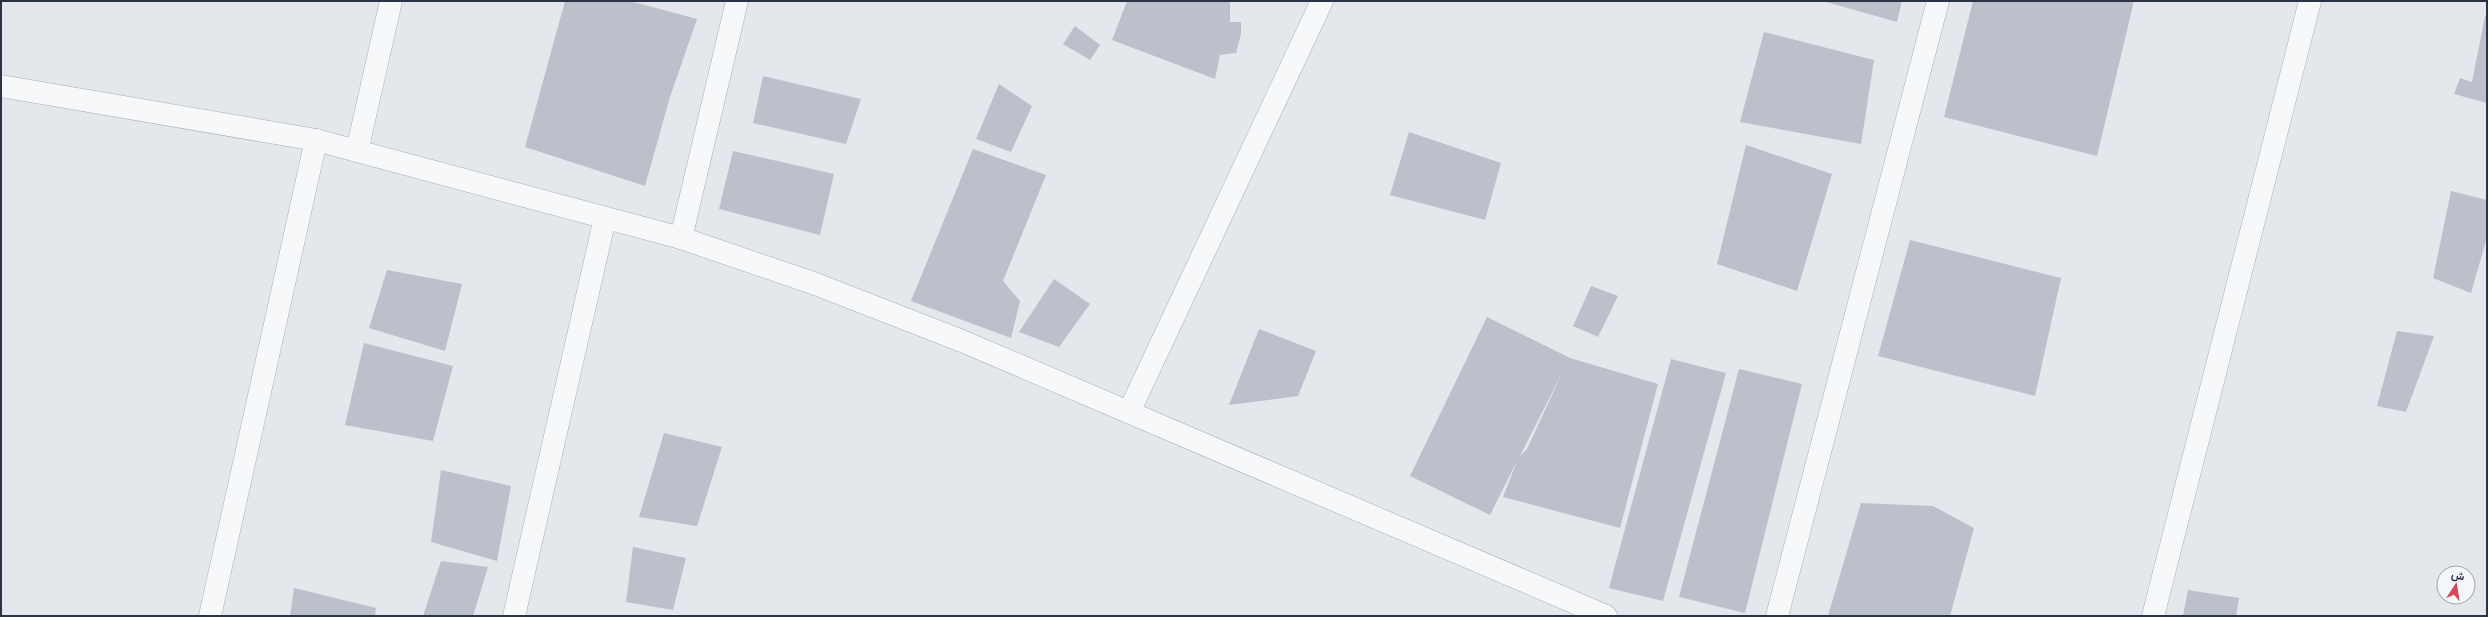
<svg xmlns="http://www.w3.org/2000/svg" width="2488" height="617" font-family="'Noto Sans',Vazirmatn,sans-serif">
<style>
.building{fill:#bbc0ca;fill-rule:evenodd}
.lines{fill:none;stroke-linecap:round;stroke-linejoin:round}
.minor-casing{stroke:#a9aeb7;stroke-width:23}
.tertiary-casing{stroke:#a9aeb7;stroke-width:23}
.minor{stroke:#f7f8fa;stroke-width:22}
.tertiary{stroke:#f7f8fa;stroke-width:22}
</style>
<rect width="100%" height="100%" fill="#e4e7ec"/>
<path class="building" d="M565 1H630L697 19 670 97 645 186 525 147Z
M1127 1H1230V22H1241V34L1236 53 1220 55 1215 79 1112 40Z
M1823 1H1902L1897 22Z
M1973 1H2134L2097 156 1944 117Z
M2485 16H2487V103L2454 94 2460 78 2472 82Z
M1075 26 1100 45 1090 60 1063 44Z
M1764 32 1874 60 1861 144 1740 122Z
M763 76 861 99 846 144 753 123Z
M999 84 1032 106 1011 152 976 139Z
M1409 132 1501 163 1485 220 1390 195Z
M1746 145 1832 174 1797 291 1717 264Z
M973 149 1046 175 1003 281 1020 301 1011 338 911 301Z
M733 151 834 174 820 235 719 209Z
M2451 191 2487 200V237L2471 293 2433 278Z
M1910 240 2061 278 2035 396 1878 356Z
M387 270 462 284 445 351 369 328Z
M1054 279 1090 304 1059 347 1019 332Z
M1591 286 1618 296 1598 337 1573 326Z
M1487 317 1570 358 1658 384 1620 528 1503 497 1517 461 1490 515 1410 476ZM1563 371 1527 449 1520 456Z
M1259 329 1316 351 1298 396 1229 405Z
M2397 331 2434 336 2406 412 2377 406Z
M364 343 453 366 433 441 345 425Z
M1671 359 1726 373 1663 601 1609 588Z
M1739 369 1802 384 1745 613 1679 597Z
M664 433 722 447 697 526 639 517Z
M441 470 511 486 497 561 431 542Z
M1861 503 1933 506 1974 528 1950 616H1828Z
M633 547 686 558 673 610 626 602Z
M441 561 488 567 473 616H423Z
M294 588 376 608 375 616H290Z
M2188 590 2239 598 2236 616H2183Z"/>
<g class="lines">
<g class="minor-casing">
<path id="minor" d="M357 151 391 1
M681 238 737 1
M1129 412 1322 1
M210 616 316 140
M514 616 605 218
M1777 616 1938 1
M2153 616 2310 1"/>
</g>
<g class="tertiary-casing">
<path id="tertiary" d="M1 86 316 140 681 238 813 283 962 341 1606 616"/>
</g>
<use href="#minor" class="minor"/>
<use href="#tertiary" class="tertiary"/>
</g>
<rect width="2488" height="617" fill="none" stroke="#2b3445" stroke-width="4"/>
<g transform="translate(2456 585) rotate(12)"><circle r="19" fill="#f4f6f9" stroke="#a4a8b1"/>
<path d="M0-3L7 15L0 10L-7 15Z" fill="#d1495b"/>
<text y="-6" font-size="11" font-weight="bold" text-anchor="middle" fill="#2b3445">ش</text>
</g>
</svg>
